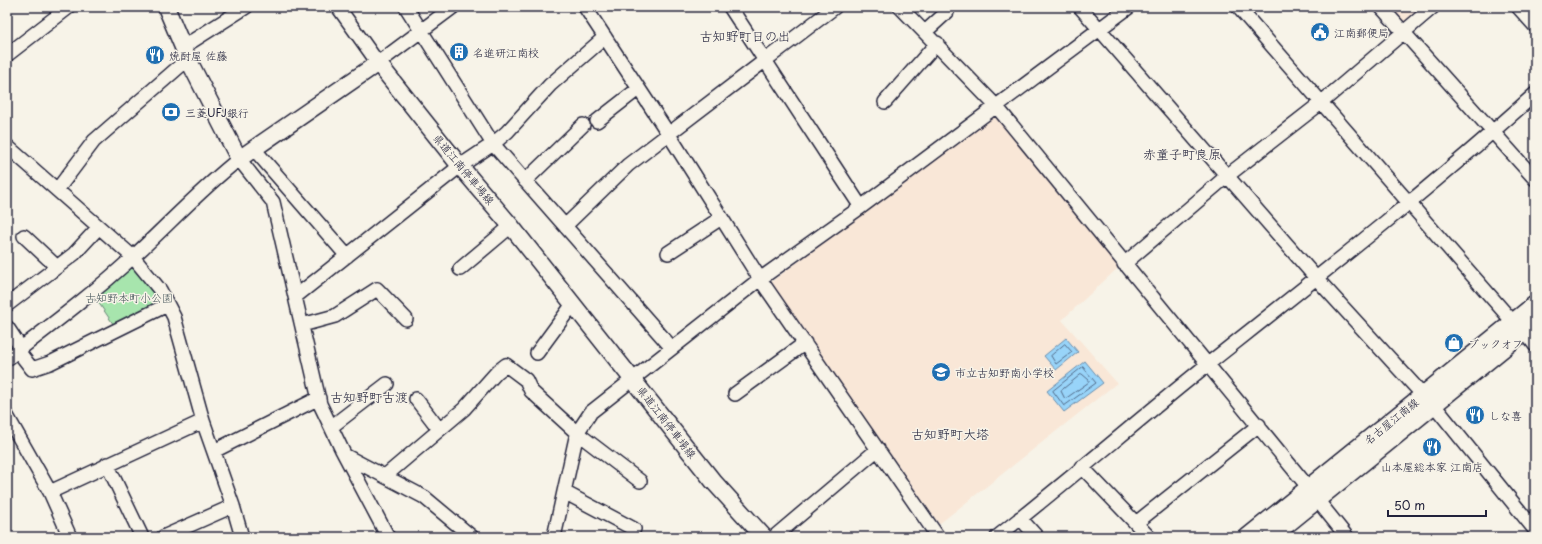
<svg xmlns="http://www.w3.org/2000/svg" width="1542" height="544" font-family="'Playpen Sans','Klee One',sans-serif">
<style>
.built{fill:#f9e7d7}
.green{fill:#a7e5ad;stroke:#648474}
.water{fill:#98d4f9;stroke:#698dad}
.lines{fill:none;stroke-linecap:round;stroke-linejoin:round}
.shore{stroke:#516987;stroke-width:1}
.minor-casing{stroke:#22223b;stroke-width:16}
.major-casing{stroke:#22223b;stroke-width:19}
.minor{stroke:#f7f3e8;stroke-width:13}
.major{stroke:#f7f3e8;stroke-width:16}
.labels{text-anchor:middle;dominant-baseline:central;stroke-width:3;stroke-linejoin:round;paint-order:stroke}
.poi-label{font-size:11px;fill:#22223b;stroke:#f7f3e8;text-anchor:start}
.street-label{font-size:11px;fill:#22223b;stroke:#f7f3e8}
.park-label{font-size:11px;fill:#435358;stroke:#f7f3e8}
.quarter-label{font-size:13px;fill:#22223b;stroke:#f7f3e8}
</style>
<rect width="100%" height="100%" fill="#f7f3e8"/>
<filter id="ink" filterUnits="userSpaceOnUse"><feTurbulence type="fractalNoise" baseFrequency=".025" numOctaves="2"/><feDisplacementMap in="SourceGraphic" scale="8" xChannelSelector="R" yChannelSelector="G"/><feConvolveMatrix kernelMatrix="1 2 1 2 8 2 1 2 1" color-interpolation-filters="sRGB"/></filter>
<g filter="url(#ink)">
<path class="built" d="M1385 7H1429L1404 29Z
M994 115 1119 267 1062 320 1117 383 939 524 771 282Z"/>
<path class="green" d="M132 266 153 293 159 305 116 328 96 299Z"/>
<path class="water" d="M1066 338 1078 352 1056 370 1044 356Z
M1085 361 1103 383 1064 412 1047 391Z"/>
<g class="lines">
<path class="shore" d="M1065 344 1072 352 1056 364 1051 356Z
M1083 367 1096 383 1064 406 1053 391Z
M1082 374 1089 380V382L1065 399 1061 391Z"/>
<g class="minor-casing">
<path id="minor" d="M338 7 378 63 453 7
M406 7 493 144 672 348
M585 7 668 133 760 279 938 537
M730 7 861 207
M900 7 996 106 1308 487
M1080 7 1317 279 1423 395
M1238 7 1513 322
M1381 7 1535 179
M1518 7 1535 26
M925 32 947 12 944 7
M183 47 246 7
M7 55 69 7
M885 102 937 43
M597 121 638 89
M7 146 133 257 160 290 174 317 203 421 233 506 242 537
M254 149 347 256
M525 181 583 125
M57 190 94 141 188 59
M565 226 628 165 835 7
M24 236 57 267
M668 253 721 218
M1124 264 1227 176 1322 102 1433 7
M460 269 511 226
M295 297 460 166 493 144 507 132 550 85 605 37
M7 305 74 254 99 227
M302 325 335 316 377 289 406 319
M7 327 21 348
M1525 332 1535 345
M18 351 32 369 50 363 167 305
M537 353 573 304
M7 359C50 326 94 293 134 256 169 224 201 189 239 159L273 202 320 404 342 450 388 537
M735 394 805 343
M416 399 439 429
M1434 405 1535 530
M7 416 50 492 70 537
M331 427 387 384
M214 451 319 398
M346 456 424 497 472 537
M107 464 142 537
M1082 467 1149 537
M385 476 464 409 497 372 506 365 526 380 531 391 577 433 640 481
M50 492 203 421
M564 492 634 529
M1318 501 1347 537
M1020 518 1037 537
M1136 523 1259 425
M163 537 233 506
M554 537 577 433 591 412 760 279 861 207 1129 7
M774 537 878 449
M997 537C1068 481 1137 421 1208 364 1319 276 1430 189 1535 94"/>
</g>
<g class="major-casing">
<path id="major" d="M166 7 188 59 239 159 378 63 460 166 511 226 713 481 764 537
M1247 537 1535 304
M1272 537 1535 323"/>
</g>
<use href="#minor" class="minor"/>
<use href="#major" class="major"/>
</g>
</g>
<defs>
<g id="civic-disc" transform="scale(1)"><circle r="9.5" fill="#1f6fb2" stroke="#f7f3e8"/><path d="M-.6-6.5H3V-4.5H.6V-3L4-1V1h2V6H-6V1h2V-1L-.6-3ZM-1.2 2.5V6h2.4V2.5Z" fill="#fff"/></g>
<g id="building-disc" transform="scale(1)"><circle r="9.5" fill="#1f6fb2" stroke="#f7f3e8"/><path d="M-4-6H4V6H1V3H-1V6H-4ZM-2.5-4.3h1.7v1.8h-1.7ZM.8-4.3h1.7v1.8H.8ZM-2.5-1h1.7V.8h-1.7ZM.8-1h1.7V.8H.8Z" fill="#fff"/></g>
<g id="restaurant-disc" transform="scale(1)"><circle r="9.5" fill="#1f6fb2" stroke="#f7f3e8"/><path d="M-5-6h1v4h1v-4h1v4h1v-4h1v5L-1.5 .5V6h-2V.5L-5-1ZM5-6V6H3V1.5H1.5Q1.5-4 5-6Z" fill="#fff"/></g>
<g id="bank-disc" transform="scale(1)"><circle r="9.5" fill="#1f6fb2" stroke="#f7f3e8"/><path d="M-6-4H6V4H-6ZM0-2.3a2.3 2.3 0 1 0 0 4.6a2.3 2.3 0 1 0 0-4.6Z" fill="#fff"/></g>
<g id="shop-disc" transform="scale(1)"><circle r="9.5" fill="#1f6fb2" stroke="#f7f3e8"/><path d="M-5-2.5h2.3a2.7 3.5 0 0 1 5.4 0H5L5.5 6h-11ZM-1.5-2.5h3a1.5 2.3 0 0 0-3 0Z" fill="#fff"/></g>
<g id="school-disc" transform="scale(1)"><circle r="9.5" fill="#1f6fb2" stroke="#f7f3e8"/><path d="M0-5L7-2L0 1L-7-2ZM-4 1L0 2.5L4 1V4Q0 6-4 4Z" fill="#fff"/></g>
</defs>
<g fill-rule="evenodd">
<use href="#civic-disc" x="1320" y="32"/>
<use href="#building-disc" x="459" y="52"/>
<use href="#restaurant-disc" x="155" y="55"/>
<use href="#bank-disc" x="171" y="112"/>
<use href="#shop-disc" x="1454" y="343"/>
<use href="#school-disc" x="941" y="372"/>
<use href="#restaurant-disc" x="1475" y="415"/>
<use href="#restaurant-disc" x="1432" y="447"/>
</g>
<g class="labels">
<g class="poi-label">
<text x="1334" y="32">江南郵便局</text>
<text x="473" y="52">名進研江南校</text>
<text x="169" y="55">焼酎屋 佐藤</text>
<text x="185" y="112">三菱UFJ銀行</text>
<text x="1468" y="343">ブックオフ</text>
<text x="955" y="372">市立古知野南小学校</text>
<text x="1489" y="415">しな喜</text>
<text x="1432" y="466" text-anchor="middle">山本屋総本家 江南店</text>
</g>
<g class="street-label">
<text transform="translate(464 169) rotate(50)">県道江南停車場線</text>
<text transform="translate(1391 421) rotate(-39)">名古屋江南線</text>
<text transform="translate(667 422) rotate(52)">県道江南停車場線</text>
</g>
<g class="park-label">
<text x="129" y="297">古知野本町小公園</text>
</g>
<g class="quarter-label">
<text x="745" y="35">古知野町日の出</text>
<text x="1182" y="153">赤童子町良原</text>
<text x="369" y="396">古知野町古渡</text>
<text x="950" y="433">古知野町大塔</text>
</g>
</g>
<rect width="1542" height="544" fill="none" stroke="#f7f3e8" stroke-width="24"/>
<rect x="12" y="12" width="1518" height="520" fill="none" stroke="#22223b" stroke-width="1.5" filter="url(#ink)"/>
<path d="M1388 510v6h98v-6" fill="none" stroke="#22223b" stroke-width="2"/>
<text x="1394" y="510" font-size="12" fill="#22223b" stroke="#f7f3e8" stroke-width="3" paint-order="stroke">50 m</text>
</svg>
